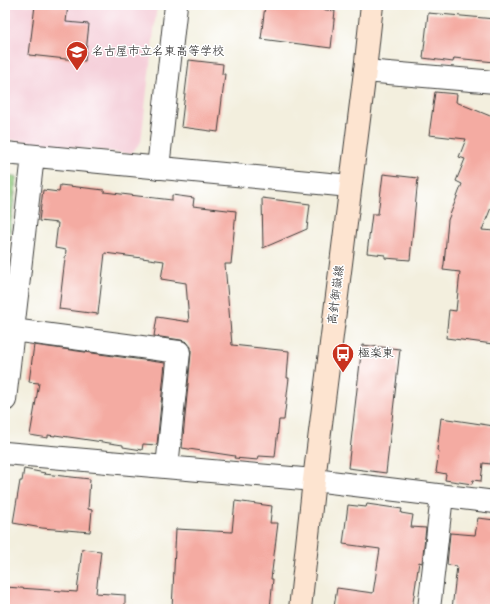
<svg xmlns="http://www.w3.org/2000/svg" width="500" height="614" font-family="Dekko,'Klee One',sans-serif">
<style>
.built{fill:#f5cfd9}
.green{fill:#8cc67a;stroke:#54714b}
.building{fill:#f4aba2}
.lines{fill:none;stroke-linecap:round;stroke-linejoin:round}
.street-casing{stroke:#3c3c39;stroke-width:24}
.secondary-casing{stroke:#3c3c39;stroke-width:24}
.street{stroke:#fff;stroke-width:22}
.secondary{stroke:#fde4d0;stroke-width:22}
.labels{text-anchor:middle;dominant-baseline:central;stroke-width:3;stroke-linejoin:round;paint-order:stroke}
.poi-label{font-size:12px;fill:#1c1c1c;stroke:#fff;text-anchor:start}
.street-label{font-size:12px;fill:#1c1c1c;stroke:#fff}
</style>
<rect width="100%" height="100%" fill="#fff"/>
<filter id="ink" filterUnits="userSpaceOnUse"><feTurbulence type="fractalNoise" baseFrequency=".025" numOctaves="2"/><feDisplacementMap in="SourceGraphic" scale="8" xChannelSelector="R" yChannelSelector="G"/><feConvolveMatrix kernelMatrix="1 2 1 2 8 2 1 2 1" color-interpolation-filters="sRGB"/></filter>
<filter id="wash" filterUnits="userSpaceOnUse"><feTurbulence type="fractalNoise" baseFrequency=".012" numOctaves="4" result="noise"/><feDisplacementMap in="SourceGraphic" scale="16" xChannelSelector="R" yChannelSelector="G"/><feGaussianBlur stdDeviation="0.9" result="paint"/><feColorMatrix in="noise" values="0 0 0 0 0 0 0 0 0 0 0 0 0 0 0 0 0 1.4 0 .05"/><feComposite in="paint" operator="in"/></filter>
<g filter="url(#wash)">
<rect width="100%" height="100%" fill="#f3efde"/>
<path class="built" d="M5 5H157L141 142 131 154 5 139Z"/>
<path class="green" d="M5 175 17 177 5 269Z"/>
<g id="blocks">
<path class="building" d="M35 5H68L66 22 89 24 85 61 29 55Z
M265 5H289L335 11 331 48 261 39Z
M428 13 495 19V62L454 58 453 62 423 58Z
M189 60 223 64 222 74H225L218 132 181 127Z
M435 92 457 94 456 102 495 118V198L482 230 495 231V294L493 316H495V327L493 344 446 338 449 310 456 311 460 272 443 270 444 264 448 220 462 184 456 181 465 159 459 157 466 139 429 135Z
M383 174 418 178 410 260 385 258V255L367 253 372 214H378Z
M60 185 104 190V192L172 200V195L194 198 193 206 236 211 231 264H225L232 345 289 351 287 378H289L284 420H279L275 457 259 456 258 460 234 458 235 456 182 448 191 353V347L187 342 181 340 154 336 157 317 189 322 186 283 161 279 164 261 105 253 98 314 59 309 66 250 55 248 58 223 39 221 43 190 59 192Z
M262 198 310 204 307 229 263 248Z
M34 345 165 363 157 445 143 444 142 450 123 447V445L55 435V436L48 435V438L30 435 39 383 29 382Z
M362 345 400 349 386 473 348 468Z
M441 418 494 426 491 464 483 463 481 481 473 480 472 484 445 480 446 474 436 472 439 451 437 450Z
M24 469 45 473 44 474 90 479 88 509 92 510 90 532 42 528 13 523 20 481H22Z
M235 501 272 506 270 523H278L271 579H273L270 609H172L176 529 232 532Z
M367 504 402 509 401 513 413 515 411 527 426 528 422 563 419 562 412 609H337L338 607H334L337 588 373 593 380 549 343 544 348 505 366 507Z
M478 518 495 520V609H452L457 566 447 565 450 533 475 535Z
M82 549 101 551 96 593 125 595V609H5V587L77 592Z"/>
</g>
</g>
<g filter="url(#ink)">
<use href="#blocks" fill-opacity="0" stroke="#3c3c39" stroke-width="1"/>
<g class="lines">
<g class="street-casing">
<path id="street" d="M365 71 495 82
M5 153 350 186
M158 168 176 5
M5 329 179 352 167 467
M5 400 33 156
M5 453 314 480 495 502
M429 609 442 496"/>
</g>
<g class="secondary-casing">
<path id="secondary" d="M300 609 314 480 365 71 372 5"/>
</g>
<use href="#street" class="street"/>
<use href="#secondary" class="secondary"/>
</g>
</g>
<defs>
<g id="school-pin" transform="scale(1.15)"><path d="M0 17L-7.5 6A9.5 9.5 0 1 1 7.5 6Z" fill="#c8321e" stroke="#fff"/><path d="M0-5L7-2L0 1L-7-2ZM-4 1L0 2.5L4 1V4Q0 6-4 4Z" fill="#fff"/></g>
<g id="bus-pin" transform="scale(1.15)"><path d="M0 17L-7.5 6A9.5 9.5 0 1 1 7.5 6Z" fill="#c8321e" stroke="#fff"/><path d="M-5-6H5V4H4V6H2V4H-2V6H-4V4H-5ZM-3.5-4V0h7V-4ZM-3.5 1.2v1.5H-2V1.2ZM2 1.2v1.5H3.5V1.2Z" fill="#fff"/></g>
</defs>
<g fill-rule="evenodd">
<use href="#school-pin" x="77" y="52"/>
<use href="#bus-pin" x="343" y="354"/>
</g>
<g class="labels">
<g class="poi-label">
<text x="92" y="52">名古屋市立名東高等学校</text>
<text x="358" y="354">極楽東</text>
</g>
<g class="street-label">
<text transform="translate(337 295) rotate(-83)">高針御嶽線</text>
</g>
</g>
<rect width="500" height="614" fill="none" stroke="#fff" stroke-width="20"/>
</svg>
